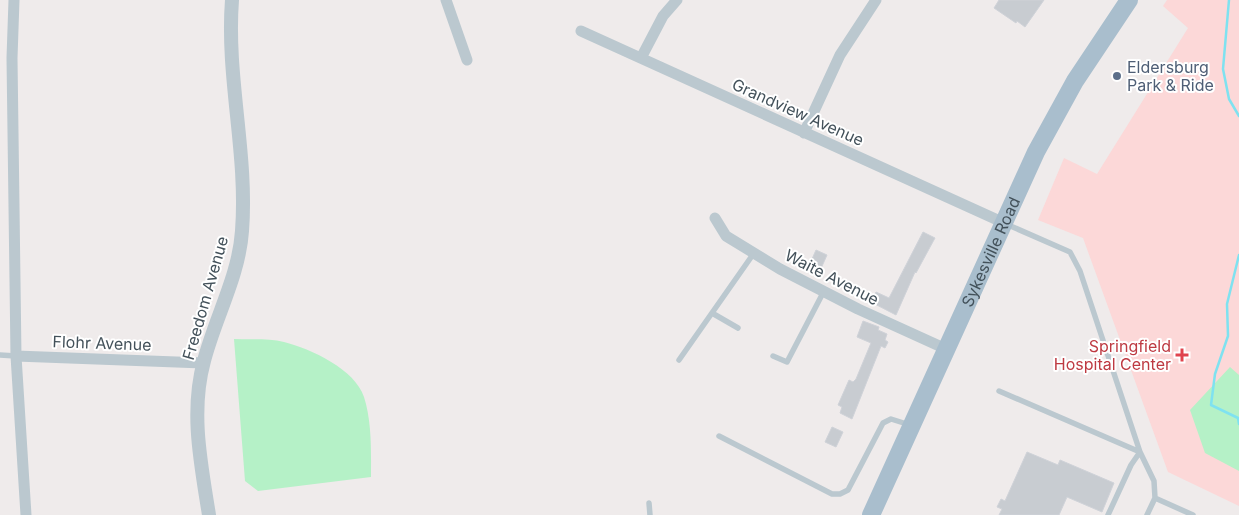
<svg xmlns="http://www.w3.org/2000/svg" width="1239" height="515" font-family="Inter,sans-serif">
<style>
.medical{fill:#fcd8d8}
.green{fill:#b5f1c7}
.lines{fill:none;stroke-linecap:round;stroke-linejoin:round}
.stream{stroke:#7fe2f0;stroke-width:2.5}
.building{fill:#c8ccd1;stroke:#cfd2d8}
.service{stroke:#bbc8cf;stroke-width:5.5}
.minor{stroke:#bbc8cf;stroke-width:11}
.tertiary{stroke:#bbc8cf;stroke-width:14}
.primary{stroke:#a9becd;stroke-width:18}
.service-dot{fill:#5c6f8a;stroke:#fff;stroke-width:2}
.health-dot{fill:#e0444e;stroke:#fff;stroke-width:2}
.labels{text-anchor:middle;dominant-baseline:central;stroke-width:4;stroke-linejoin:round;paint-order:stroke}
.service-label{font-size:16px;fill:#4e5e75;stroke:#fff;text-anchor:start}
.street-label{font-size:16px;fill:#43515a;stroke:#fff}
.health-label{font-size:16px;fill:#be3a42;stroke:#fff;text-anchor:end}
</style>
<rect width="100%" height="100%" fill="#efebeb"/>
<path class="medical" d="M1167 0H1239V506L1168 472 1083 238 1038 220 1064 158 1097 174 1188 28 1163 6Z"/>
<path class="green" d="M234 339C250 340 269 338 284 342 311 349 355 369 364 397 372 422 371 451 371 477L258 491 245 481Z
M1230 367 1239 375V471L1205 453 1190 410Z"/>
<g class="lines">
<path class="stream" d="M1229 0 1223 69 1229 99 1239 116
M1239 255 1227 304 1228 336 1215 374 1211 405 1238 418 1239 424"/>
</g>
<path class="building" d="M999 0H1044L1025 27 1017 21 1016 23 994 8Z
M923 232 935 238 916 273 915 272 896 315 871 302 876 292 889 298Z
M816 250 827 255 819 273 808 268Z
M863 321 879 327 878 330 887 334 885 340 888 342 885 348 881 346 852 419 840 413 842 407 838 405 849 380 853 382 856 379 871 343 857 337Z
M832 427 843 432 836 447 825 442Z
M1027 452 1058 465 1060 460 1114 483 1102 512 1067 497 1059 515H999L1002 509 997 507 1001 499 1005 501Z"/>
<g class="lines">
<path class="service" d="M1006 224 1070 252 1080 271 1140 452 1154 481 1155 498 1147 515
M712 313 738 328
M0 355 16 356
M773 356 787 362 824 291
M679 360 754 253
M999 391 1140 452 1131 465 1108 515
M719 436 832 494H840L848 490 883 423 891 419 910 425
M1155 498 1193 515
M649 503 650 515"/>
<path class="minor" d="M14 0 12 58 16 356 26 515
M446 0 467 60
M581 31 1002 222
M641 58 663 16 677 0
M804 133 840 55 876 0
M715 218 726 236 780 269 858 309 946 349
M16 356 203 363"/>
<path class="tertiary" d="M209 515C201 464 190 412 204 361 215 318 239 276 242 231 248 154 226 77 232 0"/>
<path class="primary" id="s1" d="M871 515 1036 152 1075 81 1129 0"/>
</g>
<circle class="service-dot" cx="1117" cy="76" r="5"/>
<path class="health-dot" d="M1179.5 347.5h5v5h5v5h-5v5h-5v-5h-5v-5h5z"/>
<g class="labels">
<g class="service-label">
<text x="1127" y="67">Eldersburg<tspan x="1127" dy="18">Park &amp; Ride</tspan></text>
</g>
<g class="street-label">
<text transform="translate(798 112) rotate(24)">Grandview Avenue</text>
<text stroke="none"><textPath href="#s1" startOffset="289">Sykesville Road</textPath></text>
<text transform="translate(832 277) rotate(27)">Waite Avenue</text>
<text transform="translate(205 298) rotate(-74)">Freedom Avenue</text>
<text transform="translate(102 343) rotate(2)">Flohr Avenue</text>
</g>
<g class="health-label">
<text x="1171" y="346">Springfield<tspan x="1171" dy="18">Hospital Center</tspan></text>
</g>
</g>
</svg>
